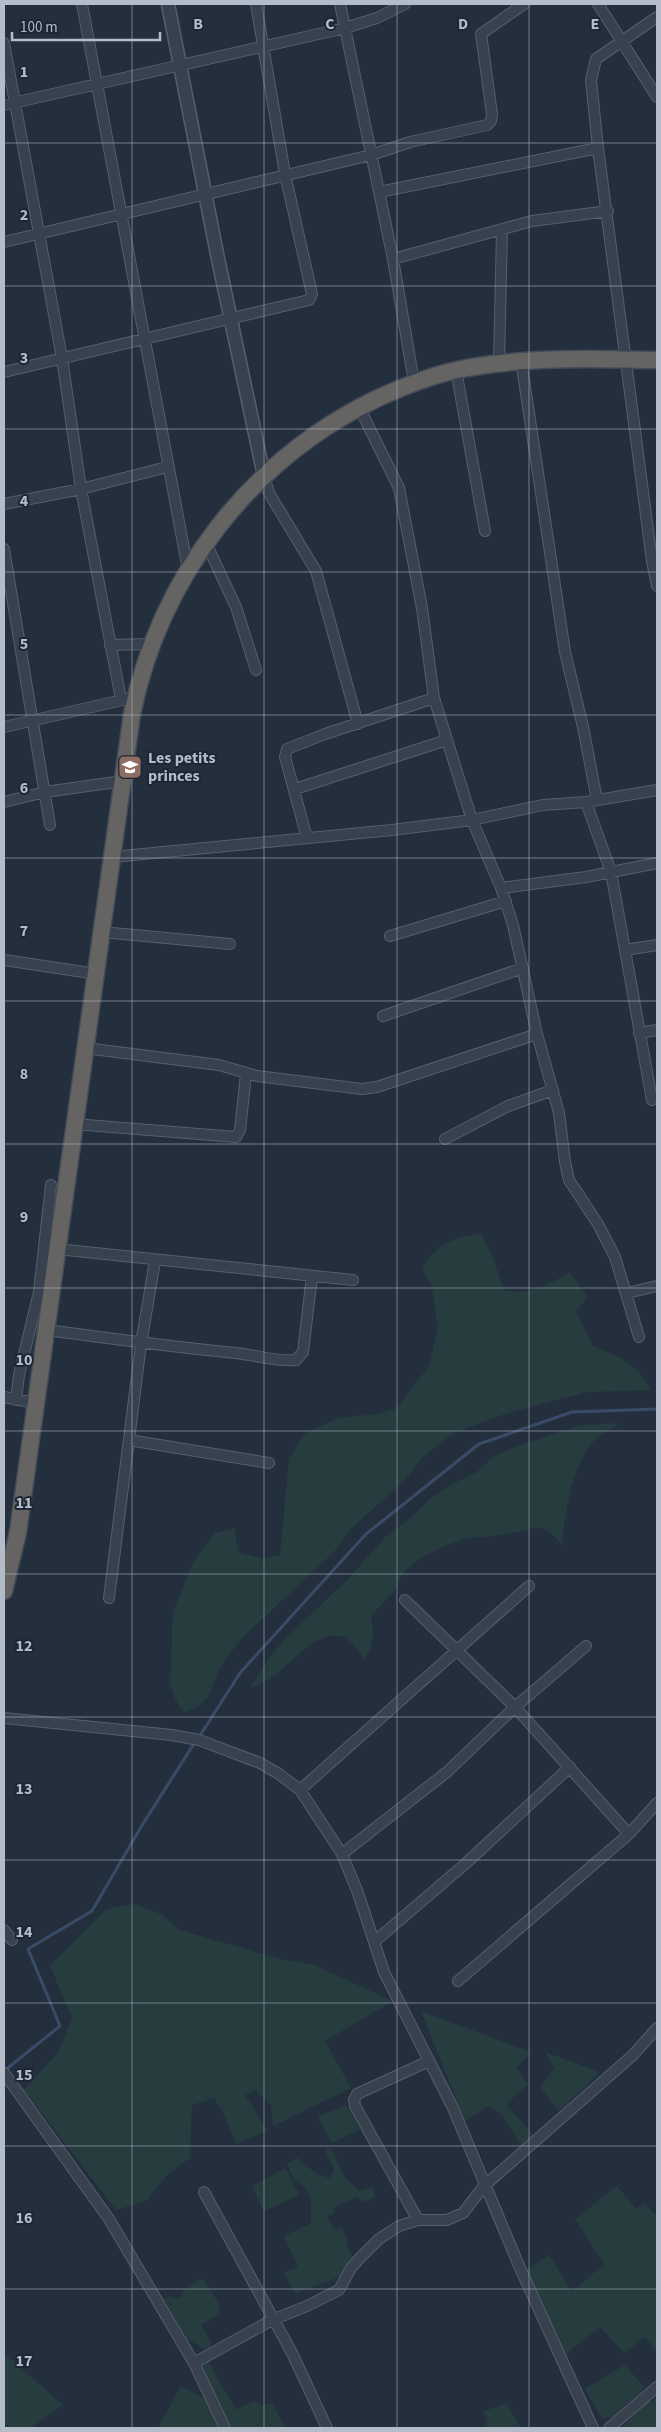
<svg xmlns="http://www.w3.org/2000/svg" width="661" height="2432" font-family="'Source Sans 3',sans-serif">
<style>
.green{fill:#263c3f}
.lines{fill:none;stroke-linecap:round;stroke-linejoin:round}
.stream{stroke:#394c67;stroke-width:3}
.minor-casing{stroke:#565f6c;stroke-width:12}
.tertiary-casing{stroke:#565f6c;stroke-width:15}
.trunk-casing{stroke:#434c59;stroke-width:19}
.minor{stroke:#38414e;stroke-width:10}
.tertiary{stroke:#38414e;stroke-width:12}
.trunk{stroke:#656462;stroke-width:16}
.grid{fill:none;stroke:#b4bcc9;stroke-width:1;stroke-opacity:0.55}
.labels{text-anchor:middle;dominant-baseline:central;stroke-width:4;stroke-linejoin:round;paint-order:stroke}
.poi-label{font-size:16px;font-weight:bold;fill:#b4bcc9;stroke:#1d2633;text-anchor:start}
.grid-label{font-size:16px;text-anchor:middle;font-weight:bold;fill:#b4bcc9;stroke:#1d2633;stroke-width:4;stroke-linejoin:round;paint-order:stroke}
</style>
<rect width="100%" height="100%" fill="#242f3e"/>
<path class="green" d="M481 1233 491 1253 504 1290C530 1296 548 1285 570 1272L588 1297 576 1311 592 1345 622 1359 638 1371 651 1390 587 1392 508 1413 453 1433 422 1458 403 1482 351 1529 333 1553 241 1639 219 1669 208 1698 196 1708 184 1713 175 1699 170 1683 173 1612 193 1562 215 1533 235 1528 238 1552 263 1559 280 1555 289 1459 304 1434 338 1418 376 1414 397 1408 429 1366 438 1328 432 1287 422 1267C440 1242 451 1239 481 1233Z
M620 1423C610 1430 595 1437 589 1447 571 1472 565 1515 562 1545L550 1532 539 1527 495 1536 468 1538 445 1546 418 1560 402 1574 395 1590 371 1616C374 1633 374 1645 365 1660 359 1652 352 1639 341 1636 317 1630 288 1667 271 1678 265 1683 256 1685 250 1688L270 1656 288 1636 348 1579 386 1536 413 1516 431 1498 454 1483 477 1472 493 1457 515 1447 581 1425Z
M134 1904 161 1914 180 1930 280 1959 312 1964 393 2001 325 2041 351 2088 273 2126 271 2105 255 2090 245 2095 268 2131 236 2144 223 2112 214 2098 192 2105 190 2158 167 2175 146 2201 116 2210 24 2090 59 2051 72 2018 50 1966 106 1909Z
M421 2011 531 2052 516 2068 528 2084 506 2104 533 2135 521 2146 503 2116 489 2106 465 2121Z
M545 2052 600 2072 559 2111 540 2087 554 2069Z
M346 2105 360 2130 331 2143 318 2117Z
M331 2148 345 2178 360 2191 374 2187 375 2197 365 2202 356 2197 335 2207 334 2214 327 2215 333 2229 342 2228 347 2238 346 2243 353 2258 347 2261 350 2266 345 2275 295 2293 284 2272 298 2267 284 2236 308 2225 311 2221V2200L306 2189 293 2178 287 2163 297 2158 318 2175 330 2178 334 2169 325 2150Z
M285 2168 299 2195 264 2211 252 2186Z
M617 2186 636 2208 645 2203 657 2216V2352L645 2337 624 2353 600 2327 566 2354 526 2270 549 2255 572 2292 604 2264 575 2219Z
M202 2278 218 2302 220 2313 201 2325 211 2342 210 2346 205 2349 187 2339 164 2298 171 2296 177 2299 182 2295V2292Z
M4 2353 63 2405 30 2428H4Z
M208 2361 236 2410 253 2401 264 2405 272 2403 286 2428H231L199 2365Z
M625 2365 645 2388 612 2417 602 2419 585 2389Z
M181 2386 208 2400 222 2428H158Z
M648 2398 652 2403 655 2398 657 2400V2428H622Z
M507 2404 521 2428H484L487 2421 483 2411Z"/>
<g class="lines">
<path class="stream" d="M199 1737 240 1673 366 1534 479 1444 572 1412 657 1409
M4 2071 60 2026 28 1949 92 1911 141 1827 195 1742"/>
<g class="minor-casing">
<path id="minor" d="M82 4 188 570
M340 4 393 259 414 382
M598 4 657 97
M657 17 596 59 591 80 598 148 652 561 657 586
M4 43 62 358 81 489 121 699
M4 105 345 28 377 18 405 4
M379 192 598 148
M4 242 371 155 410 142 487 125 491 121 492 114 481 34 524 4
M393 259 532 221 608 211
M521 360 565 652 583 727 597 800
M499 362 502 230
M456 370 485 531
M4 372 309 300 312 294 285 174 256 4
M359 407 399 488 422 608 434 698 472 820 501 888 513 925 537 1034 559 1113 565 1162 569 1180 598 1224 615 1257 639 1337
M264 476 269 493 316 571 358 724
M4 504 81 489 167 467
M206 543 236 607 256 670
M4 549 50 825
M110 645 151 644
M4 727 127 699
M295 789 447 740
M4 802 45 792 123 781
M586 802 611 872 652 1100
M307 838 285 757 287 749 325 734 434 698
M112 857 392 830 472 820 543 805 586 802 657 790
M501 888 586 877 657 863
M102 932 230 944
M390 936 506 901
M625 950 657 945
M4 960 97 974
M383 1016 523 968
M639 1033 657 1030
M85 1048 219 1065 257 1076 362 1089 377 1087 537 1034
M74 1124 236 1137 240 1130 246 1074
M445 1139 508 1106 553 1090
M57 1249 353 1280
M627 1293 657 1286
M46 1330C109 1338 172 1347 236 1353 255 1355 277 1362 296 1360L303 1352 312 1276
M4 1397 36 1403
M16 1400 19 1375 39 1292 51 1185
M129 1440 269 1463
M109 1598 141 1344 155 1261
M405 1600 515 1707 629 1834
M4 1718 172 1735 199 1740 260 1763 279 1774 300 1790 342 1854 358 1893 384 1972 453 2108 520 2268 593 2428
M300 1790 529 1586
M342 1854 447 1772 515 1707 586 1646
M4 1930 12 1940
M374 1942 464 1865 570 1767
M458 1981 629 1834 657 1803
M4 2073 109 2219 194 2363 225 2428
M204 2192 292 2353 327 2428
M418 2220 355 2106 354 2100 357 2094 429 2061
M194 2363 272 2320 307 2306 339 2290 351 2268 360 2258 379 2239 399 2226 418 2220H447L463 2213 484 2186 633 2055 657 2028
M609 2428 657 2387"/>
</g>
<g class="tertiary-casing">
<path id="tertiary" d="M168 4 217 254 264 476"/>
</g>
<g class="trunk-casing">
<path id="trunk" d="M4 1591 18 1532 132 714C160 577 250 460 376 399 402 387 429 376 457 370 524 356 590 359 657 360"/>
</g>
<use href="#minor" class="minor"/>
<use href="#tertiary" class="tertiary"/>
<use href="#trunk" class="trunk"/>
</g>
<path class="grid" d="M132 4V2428M264 4V2428M397 4V2428M529 4V2428M4 143H657M4 286H657M4 429H657M4 572H657M4 715H657M4 858H657M4 1001H657M4 1144H657M4 1288H657M4 1431H657M4 1574H657M4 1717H657M4 1860H657M4 2003H657M4 2146H657M4 2289H657"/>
<defs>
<g id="school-square" transform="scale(1.25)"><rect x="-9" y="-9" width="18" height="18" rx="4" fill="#8d6e63" stroke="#1d2633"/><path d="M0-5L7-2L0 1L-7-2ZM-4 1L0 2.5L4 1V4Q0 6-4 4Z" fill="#fff"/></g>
</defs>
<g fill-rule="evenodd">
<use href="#school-square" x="130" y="767"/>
</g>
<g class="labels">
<g class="poi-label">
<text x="148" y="758">Les petits<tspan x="148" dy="18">princes</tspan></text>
</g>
</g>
<g class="grid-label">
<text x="198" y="29">B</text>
<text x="330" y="29">C</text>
<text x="463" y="29">D</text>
<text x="595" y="29">E</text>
<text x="24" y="77">1</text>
<text x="24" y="220">2</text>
<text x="24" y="363">3</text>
<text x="24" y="506">4</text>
<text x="24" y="649">5</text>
<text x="24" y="793">6</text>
<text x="24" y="936">7</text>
<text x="24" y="1079">8</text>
<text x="24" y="1222">9</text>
<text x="24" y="1365">10</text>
<text x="24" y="1508">11</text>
<text x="24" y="1651">12</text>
<text x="24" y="1794">13</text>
<text x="24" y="1937">14</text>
<text x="24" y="2080">15</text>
<text x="24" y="2223">16</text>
<text x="24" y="2366">17</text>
</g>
<rect width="661" height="2432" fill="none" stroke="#b4bcc9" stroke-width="10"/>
<path d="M12 32v8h148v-8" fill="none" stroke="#b4bcc9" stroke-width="2.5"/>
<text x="20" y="32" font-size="15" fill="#b4bcc9" stroke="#1d2633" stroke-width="4" paint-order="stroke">100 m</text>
</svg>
